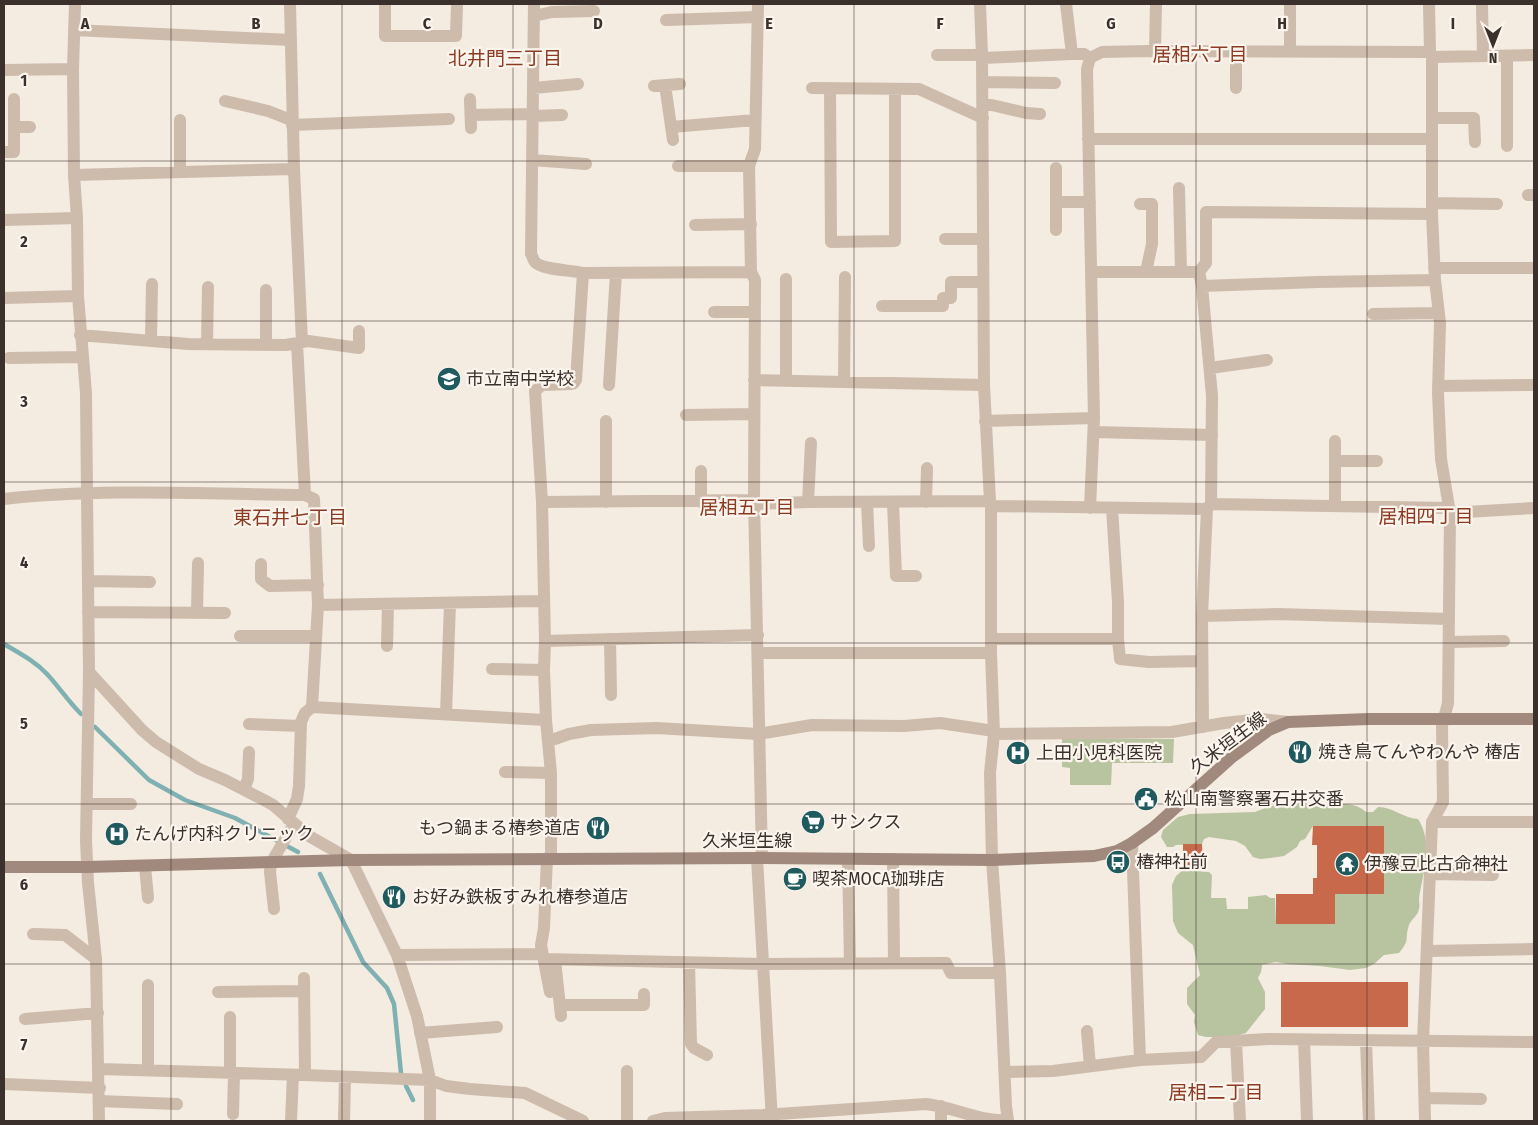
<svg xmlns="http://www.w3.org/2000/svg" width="1538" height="1125" font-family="'Fira Sans Condensed','Noto Sans JP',sans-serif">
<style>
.green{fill:#b8c4a0}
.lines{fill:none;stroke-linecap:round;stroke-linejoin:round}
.stream{stroke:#7fb0b2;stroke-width:4.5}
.building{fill:#c8694b}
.minor{stroke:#cdbbac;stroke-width:12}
.secondary{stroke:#a18a7d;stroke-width:12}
.grid{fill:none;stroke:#3b302b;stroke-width:1;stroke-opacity:0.55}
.labels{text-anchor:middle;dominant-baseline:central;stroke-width:4.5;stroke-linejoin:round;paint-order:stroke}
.poi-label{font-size:18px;fill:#3b302b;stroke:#fbf5ee;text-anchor:start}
.street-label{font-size:18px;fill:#3b302b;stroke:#fbf5ee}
.neighbourhood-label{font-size:19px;fill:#8c3b22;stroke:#fbf5ee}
.grid-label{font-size:16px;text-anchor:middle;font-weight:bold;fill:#3b302b;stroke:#fbf5ee;stroke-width:4.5;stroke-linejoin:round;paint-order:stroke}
</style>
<rect width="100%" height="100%" fill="#f4ebe1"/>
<path class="green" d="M1062 738 1174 739 1173 763H1112L1111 785H1070V768L1062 767Z
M1334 804C1346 804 1356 803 1366 812H1373L1378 807C1393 807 1403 818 1418 819 1433 840 1423 874 1419 898 1419 902 1420 905 1419 909 1418 916 1411 919 1409 925 1404 940 1411 939 1399 953L1384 955 1374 964 1366 968 1350 970 1320 966 1287 964 1276 962 1262 965 1261 972 1258 978 1265 992V1009L1246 1033 1232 1037H1206L1198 1035 1194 1022 1195 1015 1187 1004V988L1200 975 1193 945 1178 933 1173 921 1172 885 1176 876 1183 870 1209 872 1212 875 1211 898H1226L1227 909H1248V897L1266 895 1270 898H1275L1276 924H1335V894L1384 893V827L1313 826 1305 839 1300 841 1297 847 1284 856 1270 858 1260 859 1253 857 1245 846 1236 841 1209 837 1204 839 1202 844 1176 845 1173 847H1167L1161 837 1163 830 1178 817 1190 814 1255 812 1270 806Z"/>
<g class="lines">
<path class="stream" d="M4 644C19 653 35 661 47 674 59 687 68 701 81 714
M95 727 149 780 185 800 235 818 298 852
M320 874 363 962 387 988 394 1004 401 1073
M406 1086 413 1100"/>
</g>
<path class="building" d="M1313 826H1384V894H1335V924H1276V894H1313V878H1317V845H1312Z
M1183 844H1202L1203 870H1183Z
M1281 982H1408V1027H1281Z"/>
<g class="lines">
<path class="minor" d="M75 4 73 69 74 175 77 218 78 296 86 393 87 493 89 672 86 840 88 883 96 959 99 1121
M385 4V36H456L457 4
M534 4 531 254C533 257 533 260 535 262 542 270 572 270 583 273L751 272 755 280 754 500 762 858
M980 4 982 55 984 385 990 501 991 506V653L994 734 990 773 992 860 1000 973 1006 1106 1008 1121
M1066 4 1072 54
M1482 4 1483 56
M534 16 552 12 594 11
M666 20 758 17
M74 30 291 40
M1155 51 1156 4
M1236 51V88
M1290 51V4
M937 55H982
M1507 56V146
M1432 57 1534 55
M982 58 1072 54H1084L1090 58
M4 70 73 69
M983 82 1055 83
M665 85 673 140
M654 86 680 84
M533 88 578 84
M812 88 919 89 983 118
M830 88 831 242 895 241V89
M14 99V127
M470 99 471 128
M225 101 268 111 291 120
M983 103 1026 113 1040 114
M471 115 533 114
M533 116 562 115
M1432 118H1474L1475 142
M180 120V172
M292 125 449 119
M671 127 755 120
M1088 139H1432
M4 152H14V127H30
M532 160 586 164
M678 166H749
M1056 168V230
M294 169 302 342
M74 175 294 169 290 4
M1179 188 1181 272
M1528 195H1534
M1056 202H1090
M1432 203 1497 204
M1140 204H1152V244L1146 272
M4 220 77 218
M695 225 751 224
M945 239H983
M1434 268H1534
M751 272 749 166 755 149 758 4
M1091 272H1199
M1202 286 1317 282 1435 280
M266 290V345
M4 298 78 296
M882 306H943V298H951V282H983
M714 312H755
M1373 314 1438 313
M80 335 188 344 286 345 308 341 359 348V331
M151 341 152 284
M297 343 305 495
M207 344 208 287
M9 358 82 357
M1210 368 1267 360
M754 380 984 385
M786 380V279
M844 382 845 277
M609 385 616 273
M1438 386 1534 385
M686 415 754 414
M606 421V502
M985 421 1094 418
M1094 432 1212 435
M1335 461H1377
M4 499C103 488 205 494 305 495L314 499 318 605 543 601
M542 502 754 500
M701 502V471
M808 502 811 443
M867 502 869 546
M893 502 896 576H916
M926 502 927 468
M755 504 808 502 990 501
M1211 504 1212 396 1202 286 1199 272 1206 263V212L1432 214
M991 506 1207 509 1211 504 1449 508
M1335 506V441
M1090 508 1094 418 1087 69 1090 58 1102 52 1147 51 1430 52
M1112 508 1118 602V639
M1450 513 1534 508
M261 564V579L270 586 318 585
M88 581 150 582
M88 612 225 613
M197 613 198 563
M1202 616 1277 614 1449 619
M240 636H316
M610 639 611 695
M992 639H1118L1120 659 1149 662 1202 661
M545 641 758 635
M1449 642 1504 641
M387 646 388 604
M758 653H991
M492 669 544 670
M89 672 142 730 156 742 199 769 225 780 264 800 273 805 309 836 351 860 397 955 417 1016 430 1080V1121
M312 707 546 720
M446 714 450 603
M249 724 301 726
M1203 727 1202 616 1207 509
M994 734 1172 732 1224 723 1261 719 1288 722
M549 741 569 734 591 730 657 728 758 734 812 725 904 726 940 723 994 731
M505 772 551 773
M244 789 248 779 249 752
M87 804H131
M288 819 297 799 299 786 301 722 305 713 312 707 318 605
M1432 822H1534
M1132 843 1140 1060
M547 858 544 928 541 945 550 992
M551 858V773L546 720 544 670 545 641 542 502 535 391 542 385 571 384 574 383 576 380 583 273
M757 858 772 1121
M848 859 850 963
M893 859 894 963
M145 866 148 898
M1430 874 1493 875
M274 909 270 872 271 863 294 824
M33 934 65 935 96 959
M1427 951 1534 949
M397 955 542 954
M544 959 763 964 946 963 951 973H1000
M555 960 561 1016
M689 963 691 1044 694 1048 707 1055
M304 978 305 1075
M148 985V1070
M218 992 304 991
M560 1005H644V994
M25 1019 98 1013
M1087 1031 1090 1066
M420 1033 497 1027
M1304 1040 1307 1121
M1236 1041 1240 1121
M1366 1041 1369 1121
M99 1069 305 1075 430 1080 446 1086 470 1089 525 1093 583 1121
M627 1071V1121
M1005 1072 1053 1071 1140 1060 1201 1057 1216 1042 1268 1039 1534 1042
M230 1073V1017
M4 1084 100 1088
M1425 1098 1481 1099
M99 1101 177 1104
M941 1106V1121
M233 1114 234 1073
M291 1121 293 1075
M344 1121 345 1077
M653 1121 665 1118 763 1115 926 1104C954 1107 979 1122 1008 1120
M1425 1121 1423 1042 1432 822 1443 802 1442 726 1448 703 1450 513 1441 459 1438 393 1440 323 1435 280 1432 214V57L1430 52 1429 4"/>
<path class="secondary" d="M4 867H87L351 860 757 858 992 860 1094 856 1117 851 1132 843 1153 828 1231 758 1269 730 1288 722 1369 719H1534"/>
</g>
<path class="grid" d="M171 4V1121M342 4V1121M513 4V1121M684 4V1121M854 4V1121M1025 4V1121M1196 4V1121M1367 4V1121M4 161H1534M4 321H1534M4 482H1534M4 643H1534M4 804H1534M4 964H1534"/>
<defs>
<g id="school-disc" transform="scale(1.25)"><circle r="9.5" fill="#1f5a5e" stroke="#fbf5ee"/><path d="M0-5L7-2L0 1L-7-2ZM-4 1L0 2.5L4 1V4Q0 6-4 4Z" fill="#fff"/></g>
<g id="restaurant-disc" transform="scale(1.25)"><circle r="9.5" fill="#1f5a5e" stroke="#fbf5ee"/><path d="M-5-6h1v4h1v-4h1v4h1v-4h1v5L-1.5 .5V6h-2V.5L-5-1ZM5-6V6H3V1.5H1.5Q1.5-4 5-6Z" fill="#fff"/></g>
<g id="hospital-disc" transform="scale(1.25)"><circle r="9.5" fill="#1f5a5e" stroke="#fbf5ee"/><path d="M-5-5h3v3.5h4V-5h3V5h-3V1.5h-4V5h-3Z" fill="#fff"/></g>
<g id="civic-disc" transform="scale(1.25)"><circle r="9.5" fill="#1f5a5e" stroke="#fbf5ee"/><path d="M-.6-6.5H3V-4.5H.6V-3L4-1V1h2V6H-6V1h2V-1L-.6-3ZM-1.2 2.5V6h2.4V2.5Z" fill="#fff"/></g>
<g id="supermarket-disc" transform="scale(1.25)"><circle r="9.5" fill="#1f5a5e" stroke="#fbf5ee"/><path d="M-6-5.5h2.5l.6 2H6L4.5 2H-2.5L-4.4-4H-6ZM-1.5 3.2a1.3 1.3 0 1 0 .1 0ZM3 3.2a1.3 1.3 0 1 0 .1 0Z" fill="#fff"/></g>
<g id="bus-disc" transform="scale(1.25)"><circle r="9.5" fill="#1f5a5e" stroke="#fbf5ee"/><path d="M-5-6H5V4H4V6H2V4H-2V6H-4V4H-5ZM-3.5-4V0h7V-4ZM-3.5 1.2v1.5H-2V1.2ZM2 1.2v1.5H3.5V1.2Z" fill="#fff"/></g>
<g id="temple-disc" transform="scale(1.25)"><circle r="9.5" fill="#1f5a5e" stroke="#fbf5ee"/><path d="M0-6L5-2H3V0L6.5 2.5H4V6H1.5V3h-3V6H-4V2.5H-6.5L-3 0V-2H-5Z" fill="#fff"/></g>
<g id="cafe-disc" transform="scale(1.25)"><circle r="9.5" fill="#1f5a5e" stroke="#fbf5ee"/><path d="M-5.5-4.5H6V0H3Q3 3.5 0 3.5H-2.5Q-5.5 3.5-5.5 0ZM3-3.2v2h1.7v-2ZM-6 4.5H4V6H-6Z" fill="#fff"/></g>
</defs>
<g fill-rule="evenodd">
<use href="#school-disc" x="449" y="379"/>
<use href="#restaurant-disc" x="1300" y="752"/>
<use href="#hospital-disc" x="1018" y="753"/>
<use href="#civic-disc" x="1146" y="799"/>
<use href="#supermarket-disc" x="813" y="822"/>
<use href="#restaurant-disc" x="598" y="828"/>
<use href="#hospital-disc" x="117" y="834"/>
<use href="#bus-disc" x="1118" y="862"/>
<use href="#temple-disc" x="1347" y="864"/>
<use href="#cafe-disc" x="795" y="879"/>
<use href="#restaurant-disc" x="394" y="897"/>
</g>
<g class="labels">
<g class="poi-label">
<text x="466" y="379">市立南中学校</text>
<text x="1318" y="752">焼き鳥てんやわんや 椿店</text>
<text x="1036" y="753">上田小児科医院</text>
<text x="1164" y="799">松山南警察署石井交番</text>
<text x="830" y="822">サンクス</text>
<text x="580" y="828" text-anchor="end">もつ鍋まる椿参道店</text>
<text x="134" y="834">たんげ内科クリニック</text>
<text x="1136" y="862">椿神社前</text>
<text x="1364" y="864">伊豫豆比古命神社</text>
<text x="812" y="879">喫茶MOCA珈琲店</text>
<text x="412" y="897">お好み鉄板すみれ椿参道店</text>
</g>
<g class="street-label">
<text transform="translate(1228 743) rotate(-37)">久米垣生線</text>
<text x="747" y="841">久米垣生線</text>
</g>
<g class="neighbourhood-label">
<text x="1200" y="54">居相六丁目</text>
<text x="505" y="58">北井門三丁目</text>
<text x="747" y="507">居相五丁目</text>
<text x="1426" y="516">居相四丁目</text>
<text x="290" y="517">東石井七丁目</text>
<text x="1216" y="1092">居相二丁目</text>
</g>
</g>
<g class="grid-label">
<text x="85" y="29">A</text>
<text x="256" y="29">B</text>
<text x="427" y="29">C</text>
<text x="598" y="29">D</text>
<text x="769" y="29">E</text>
<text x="940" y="29">F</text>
<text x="1111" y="29">G</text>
<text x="1282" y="29">H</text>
<text x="1453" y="29">I</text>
<text x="24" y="86">1</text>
<text x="24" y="247">2</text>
<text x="24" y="407">3</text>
<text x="24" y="568">4</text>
<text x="24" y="729">5</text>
<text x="24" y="890">6</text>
<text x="24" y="1050">7</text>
</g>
<rect width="1538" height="1125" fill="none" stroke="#3b302b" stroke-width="10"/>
<g transform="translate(1493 45) rotate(180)" stroke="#fbf5ee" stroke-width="4" paint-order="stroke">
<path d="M0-4L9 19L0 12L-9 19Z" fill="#3b302b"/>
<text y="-8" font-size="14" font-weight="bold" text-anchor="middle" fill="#3b302b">N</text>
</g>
</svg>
